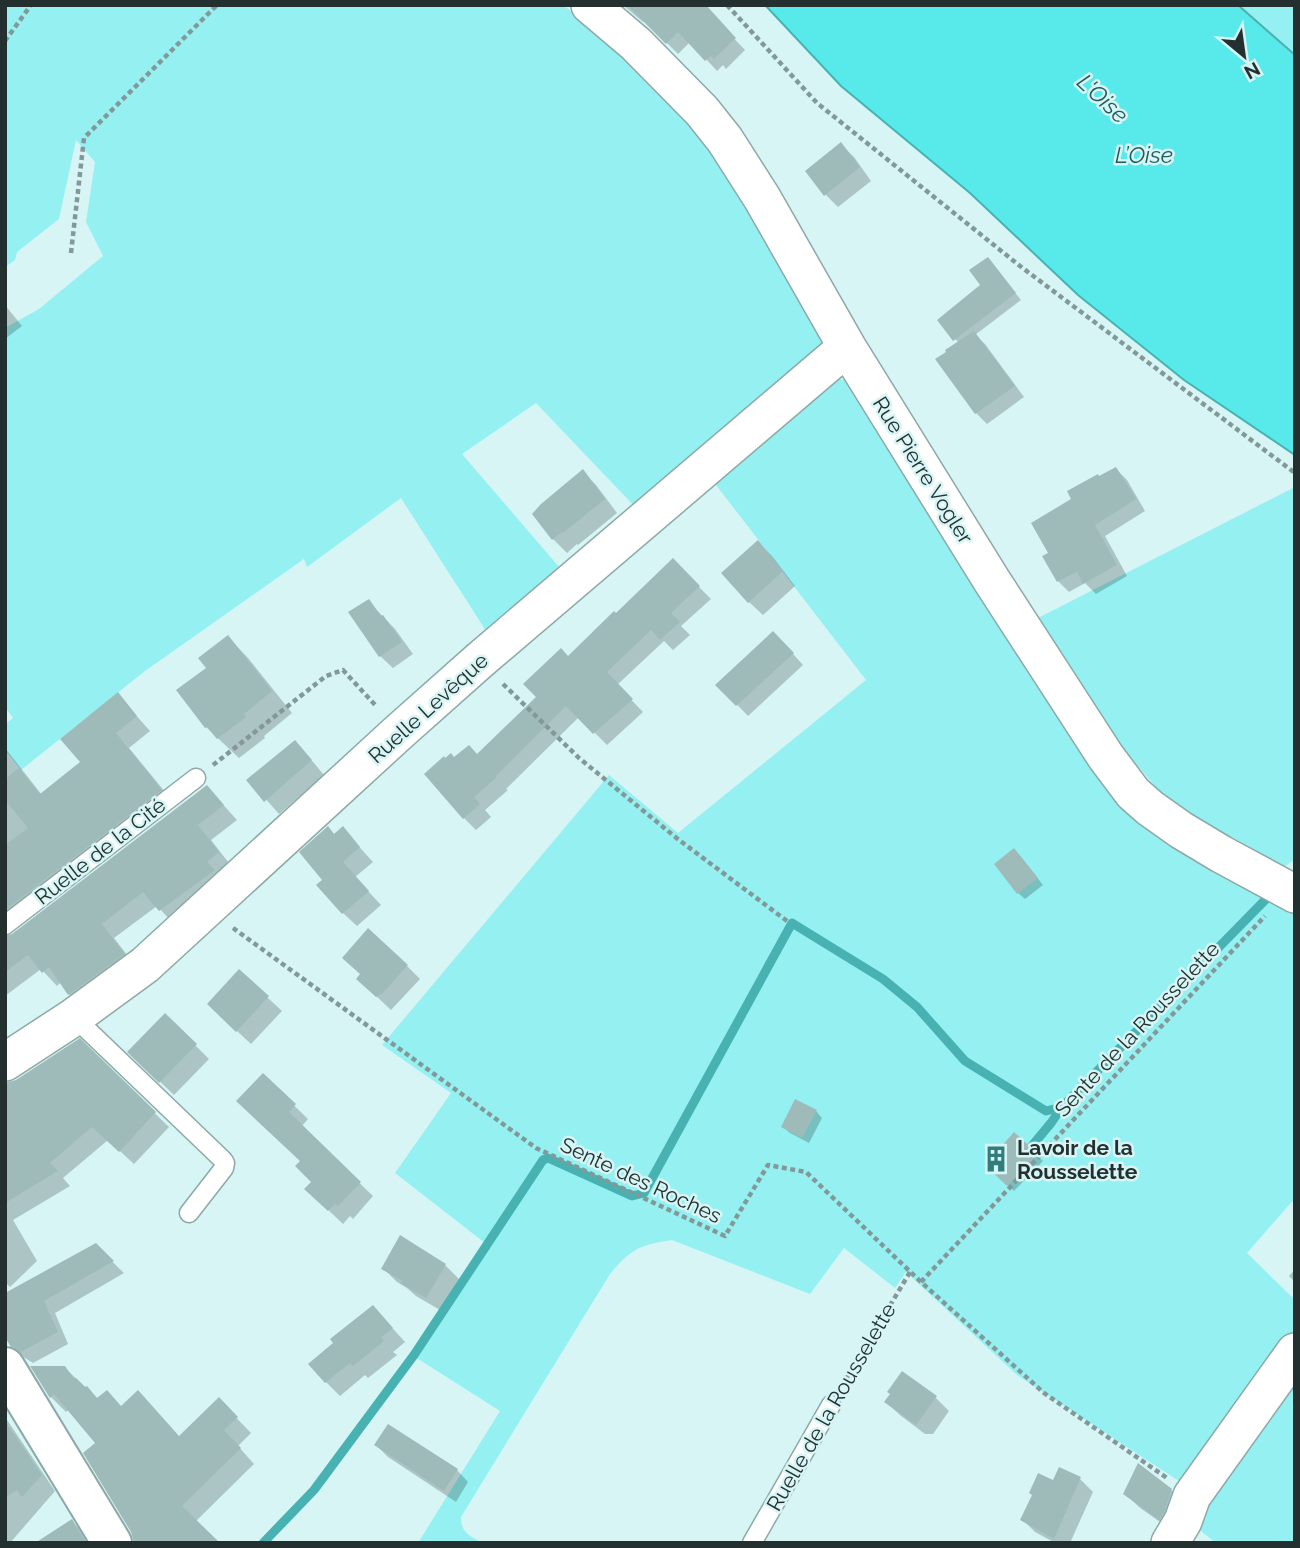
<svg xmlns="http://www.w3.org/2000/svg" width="1300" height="1548" font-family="Raleway,sans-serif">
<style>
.green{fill:#95f1f1}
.water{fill:#58eaeb;stroke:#48b2b3;stroke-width:2}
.shadow{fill:#0003}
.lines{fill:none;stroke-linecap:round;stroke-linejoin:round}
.stream{stroke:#48b2b3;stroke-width:9}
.building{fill:#9ebbba}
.lane-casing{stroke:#8ca9a8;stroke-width:21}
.street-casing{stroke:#8ca9a8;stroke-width:40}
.secondary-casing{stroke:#8ca9a8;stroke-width:42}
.path{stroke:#839898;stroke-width:4.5;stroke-dasharray:5 3.5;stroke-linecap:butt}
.lane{stroke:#fff;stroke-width:18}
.street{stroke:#fff;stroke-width:37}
.secondary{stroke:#fff;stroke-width:38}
.labels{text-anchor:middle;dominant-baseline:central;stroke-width:5;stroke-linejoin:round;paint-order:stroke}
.street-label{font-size:21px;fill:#242f2f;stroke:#d7f5f5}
.poi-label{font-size:21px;font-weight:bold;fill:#242f2f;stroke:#d7f5f5;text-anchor:start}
.water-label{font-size:23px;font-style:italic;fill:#205c5d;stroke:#d7f5f5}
</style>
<rect width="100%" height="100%" fill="#d7f5f5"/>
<path class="green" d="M5 5H563L634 60 681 101 831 343 638 510 536 403 462 454 560 568 486 631 401 498 307 567 304 559 145 671 21 770 5 750V724L13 718 5 707V328L39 309 103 256 86 222 95 162 76 140 59 219 17 252 15 260 5 267Z
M1238 5H1295V55Z
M834 379 850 380 1059 707 1295 908V1198L1247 1253 1295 1300V1340L1188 1487 1017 1375 906 1272 895 1288 844 1248 810 1294 672 1240C639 1245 631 1249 610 1274L461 1517C461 1533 469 1535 482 1543H418L500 1411 412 1355 485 1243 395 1173 451 1093 382 1045 609 775 678 833 866 680 713 481Z
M1295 487V859L1284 867 1234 838 1226 841 1162 794 1123 749 1036 619Z
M1295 1364V1543H1216L1192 1524Z"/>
<path class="water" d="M765 5H1238L1295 55V455L1184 380 1078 295 970 193 841 86Z"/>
<path class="shadow" d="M623 5H663L705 8 745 50 726 69 723 65 717 71 690 42 678 54 645 21 643 22Z
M841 145 854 157 871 181 838 207 826 195Z
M994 266 1021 300 975 335 985 344 1024 397 987 424 976 413 938 360 959 343 955 339Z
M5 305 22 326 5 339Z
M1116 469 1127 480 1145 511 1105 536 1127 576 1096 594 1085 583 1069 592 1058 581 1050 554 1074 499 1099 478Z
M583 472 596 485 617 513 578 545 577 544 567 553 553 539 534 514Z
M758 542 772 556 795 586 763 615 749 602Z
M673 561 711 599 681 626 690 635 673 650 664 641 617 685 643 712 607 745 579 717 506 789 508 790 485 810 491 817 476 830 464 818 454 759 478 756 539 697 568 658 616 615Z
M368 601 395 629 413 654 393 668 380 656Z
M228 637 248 658 292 713 264 736 265 738 239 758 206 727 209 669Z
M784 644 803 665 748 716 718 685Z
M118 695 150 731 129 748 175 804 12 930 5 938V748L42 795 82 763Z
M308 756 324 775 279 814 249 780Z
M207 787 237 820 211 840 232 867 174 924 157 906 114 938 137 968 83 1008 69 994 61 982 57 986 41 969 5 996V938L13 936Z
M343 829 373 862 355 877 381 905 357 926 343 913 324 880 335 836Z
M1020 856 1043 885 1025 899 1018 893Z
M407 966 420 979 391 1010 372 992Z
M239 971 282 1011 251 1044 223 1018Z
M165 1015 209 1059 174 1095 129 1052Z
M80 1041 169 1127 134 1164 108 1140 63 1178 70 1186 13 1220 37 1261 10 1287 5 1282V1084L17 1081Z
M263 1075 308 1119 301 1127 373 1196 353 1219 350 1216 343 1224 320 1202 314 1182 302 1161Z
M816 1111 822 1118 809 1143 790 1133 783 1127Z
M1014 1134 1043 1161 1014 1191 987 1165Z
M96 1246 124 1273 55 1313 68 1344 33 1363 25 1358 12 1346 5 1334Z
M445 1265 459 1279 440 1310 416 1296 407 1288 397 1282 384 1269Z
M1295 1269V1282L1289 1276Z
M386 1321 405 1342 393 1352 397 1355 368 1378 365 1375 340 1396 326 1382 335 1343Z
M33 1368H65L98 1399 122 1407 180 1438 219 1400 251 1433 238 1446 254 1464 195 1522 97 1443 69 1409 66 1412 51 1397Z
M936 1398 949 1411 933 1434H925L900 1415 886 1402Z
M5 1417 55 1491 10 1543H5Z
M376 1445 457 1470 468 1482 456 1502 388 1457Z
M1080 1479 1093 1492 1070 1543H1055L1035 1532 1022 1519 1054 1482Z
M1171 1490 1185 1504 1174 1532 1139 1507 1125 1493Z
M72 1521 86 1536 90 1543H63Z"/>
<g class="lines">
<path class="stream" d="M1031 1147 1051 1123 1062 1107
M263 1543 314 1490 414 1355 543 1160 548 1158 632 1196 644 1193 792 923 883 979 917 1007 965 1061 1046 1111 1062 1107 1271 894"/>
</g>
<path class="building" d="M627 5H706L736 38 714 59 711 56 705 61 678 32 666 44Z
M841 142 860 167 824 196 805 171Z
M988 257 1016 293 953 341 937 320 980 285 969 270Z
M974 331 1015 386 975 414 935 359 946 352 945 350Z
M1116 467 1136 499 1095 525 1117 565 1083 584 1077 572 1057 582 1042 556 1048 553 1031 523 1071 499 1067 491 1098 474 1099 476Z
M583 469 605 499 563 533 562 532 552 540 532 514 541 504Z
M758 540 783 571 748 603 721 573Z
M673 558 700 586 671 613 680 622 660 640 651 630 607 672 633 699 593 734 566 706 496 776 497 777 474 797 480 804 463 819 424 774 444 756 445 758 451 753 454 757 469 745 477 754 536 697 523 684 561 648 568 656 614 611 616 613Z
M369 599 381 616 383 615 402 642 379 657 348 612Z
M773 631 794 653 736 706 715 685Z
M228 635 272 691 244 714 246 717 217 739 207 727 205 728 176 690 206 668 198 658Z
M118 692 137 716 116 733 162 790 5 910V845L28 828 5 800V779L19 768 40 794 80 762 60 739Z
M295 740 312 760 264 802 246 780Z
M207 785 224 805 198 825 219 852 207 862 215 870 159 911 143 892 102 924 125 954 68 995 49 967 42 973 28 955 5 972V936L12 934Z
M328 826 334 834 343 826 360 847 343 862 369 891 342 914 316 885 322 880 299 852Z
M1014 848 1038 878 1017 894 994 864Z
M368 928 408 965 382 994 376 997 356 979 360 974 342 958Z
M239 969 269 996 236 1032 207 1004Z
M165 1013 197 1044 159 1083 127 1052Z
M80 1038 156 1112 119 1152 92 1127 50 1163 58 1171 5 1203V1083L16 1080Z
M263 1073 296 1104 289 1112 361 1182 338 1206 335 1204 328 1211 304 1189 311 1182 295 1166 300 1161 236 1101Z
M795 1099 817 1110 802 1138 781 1127Z
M1014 1132 1038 1154 1007 1186 985 1165Z
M400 1235 446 1264 426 1298 400 1283 403 1281 381 1269Z
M96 1243 114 1261 44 1301 58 1332 20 1352 16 1348 11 1347 5 1337V1293Z
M373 1305 393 1328 381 1337 384 1341 353 1366 350 1363 325 1383 308 1364 333 1343 330 1339Z
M30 1366H65L74 1379 76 1378 85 1387 87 1386 97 1398 107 1390 121 1406 138 1390 179 1436 219 1397 238 1417 224 1430 241 1448 182 1506 220 1543H134L131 1532 83 1453 95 1443 54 1394 50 1398Z
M902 1371 937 1396 916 1425 884 1402 890 1394 887 1392Z
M5 1421 42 1475 22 1497 17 1490 5 1498Z
M388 1424 458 1469 444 1491 374 1445Z
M1138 1463 1172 1489 1164 1512 1159 1520 1123 1494Z
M1059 1467 1081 1477 1054 1539 1020 1520 1032 1495 1029 1493 1038 1473 1053 1480Z
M72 1519 86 1543H35Z"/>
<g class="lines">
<g class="lane-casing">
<path id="lane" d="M5 925 196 778
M74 1017 223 1160 225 1163 224 1168 189 1213
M752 1543 831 1405"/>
</g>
<g class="street-casing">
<path id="street" d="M590 5 636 44 702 111 725 140 762 198 847 347 992 581 1106 757 1133 793 1150 808 1181 830 1221 854 1295 894
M5 1062 74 1017 145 965 399 732 480 660 847 347
M1170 1543 1183 1521 1192 1496 1295 1352"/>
</g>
<g class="secondary-casing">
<path id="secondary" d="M5 1367 112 1543"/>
</g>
<path class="path" d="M727 5 817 103 1020 266 1295 473
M5 41 31 5
M71 253 84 138 217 5
M503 684 579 758 679 840 787 921
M213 765 326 676 343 670 377 707
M233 928 536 1148 725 1236 768 1165 806 1172 921 1282 1044 1393 1167 1478
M921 1282 1265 916
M842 1386 910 1272"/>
<use href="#lane" class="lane"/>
<use href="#street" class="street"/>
<use href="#secondary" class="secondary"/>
</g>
<defs>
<g id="building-bare" transform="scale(2.1)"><path d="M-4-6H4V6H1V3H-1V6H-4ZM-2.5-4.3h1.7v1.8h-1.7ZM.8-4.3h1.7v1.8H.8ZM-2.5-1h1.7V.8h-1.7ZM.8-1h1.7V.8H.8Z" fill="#327c7c" stroke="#d7f5f5" stroke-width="2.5" paint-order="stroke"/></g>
</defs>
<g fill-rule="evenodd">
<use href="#building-bare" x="996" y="1159"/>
</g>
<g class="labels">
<g class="street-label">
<text transform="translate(923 470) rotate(58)">Rue Pierre Vogler</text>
<text transform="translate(428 708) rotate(-42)">Ruelle Levêque</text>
<text transform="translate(100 851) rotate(-38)">Ruelle de la Cité</text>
<text transform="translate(1137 1029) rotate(-47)">Sente de la Rousselette</text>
<text transform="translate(641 1180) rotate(25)">Sente des Roches</text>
<text transform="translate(831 1407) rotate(-60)">Ruelle de la Rousselette</text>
</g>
<g class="poi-label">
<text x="1017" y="1147">Lavoir de la<tspan x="1017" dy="24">Rousselette</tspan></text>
</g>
<g class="water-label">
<text transform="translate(1103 98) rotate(43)">L'Oise</text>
<text x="1144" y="154">L’Oise</text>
</g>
</g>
<rect width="1300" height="1548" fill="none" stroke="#242f2f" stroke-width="14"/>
<g transform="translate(1244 56) rotate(151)" stroke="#d7f5f5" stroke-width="5" paint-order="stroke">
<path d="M0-5L12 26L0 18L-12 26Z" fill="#242f2f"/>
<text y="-10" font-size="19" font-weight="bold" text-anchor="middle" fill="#242f2f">N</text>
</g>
</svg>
